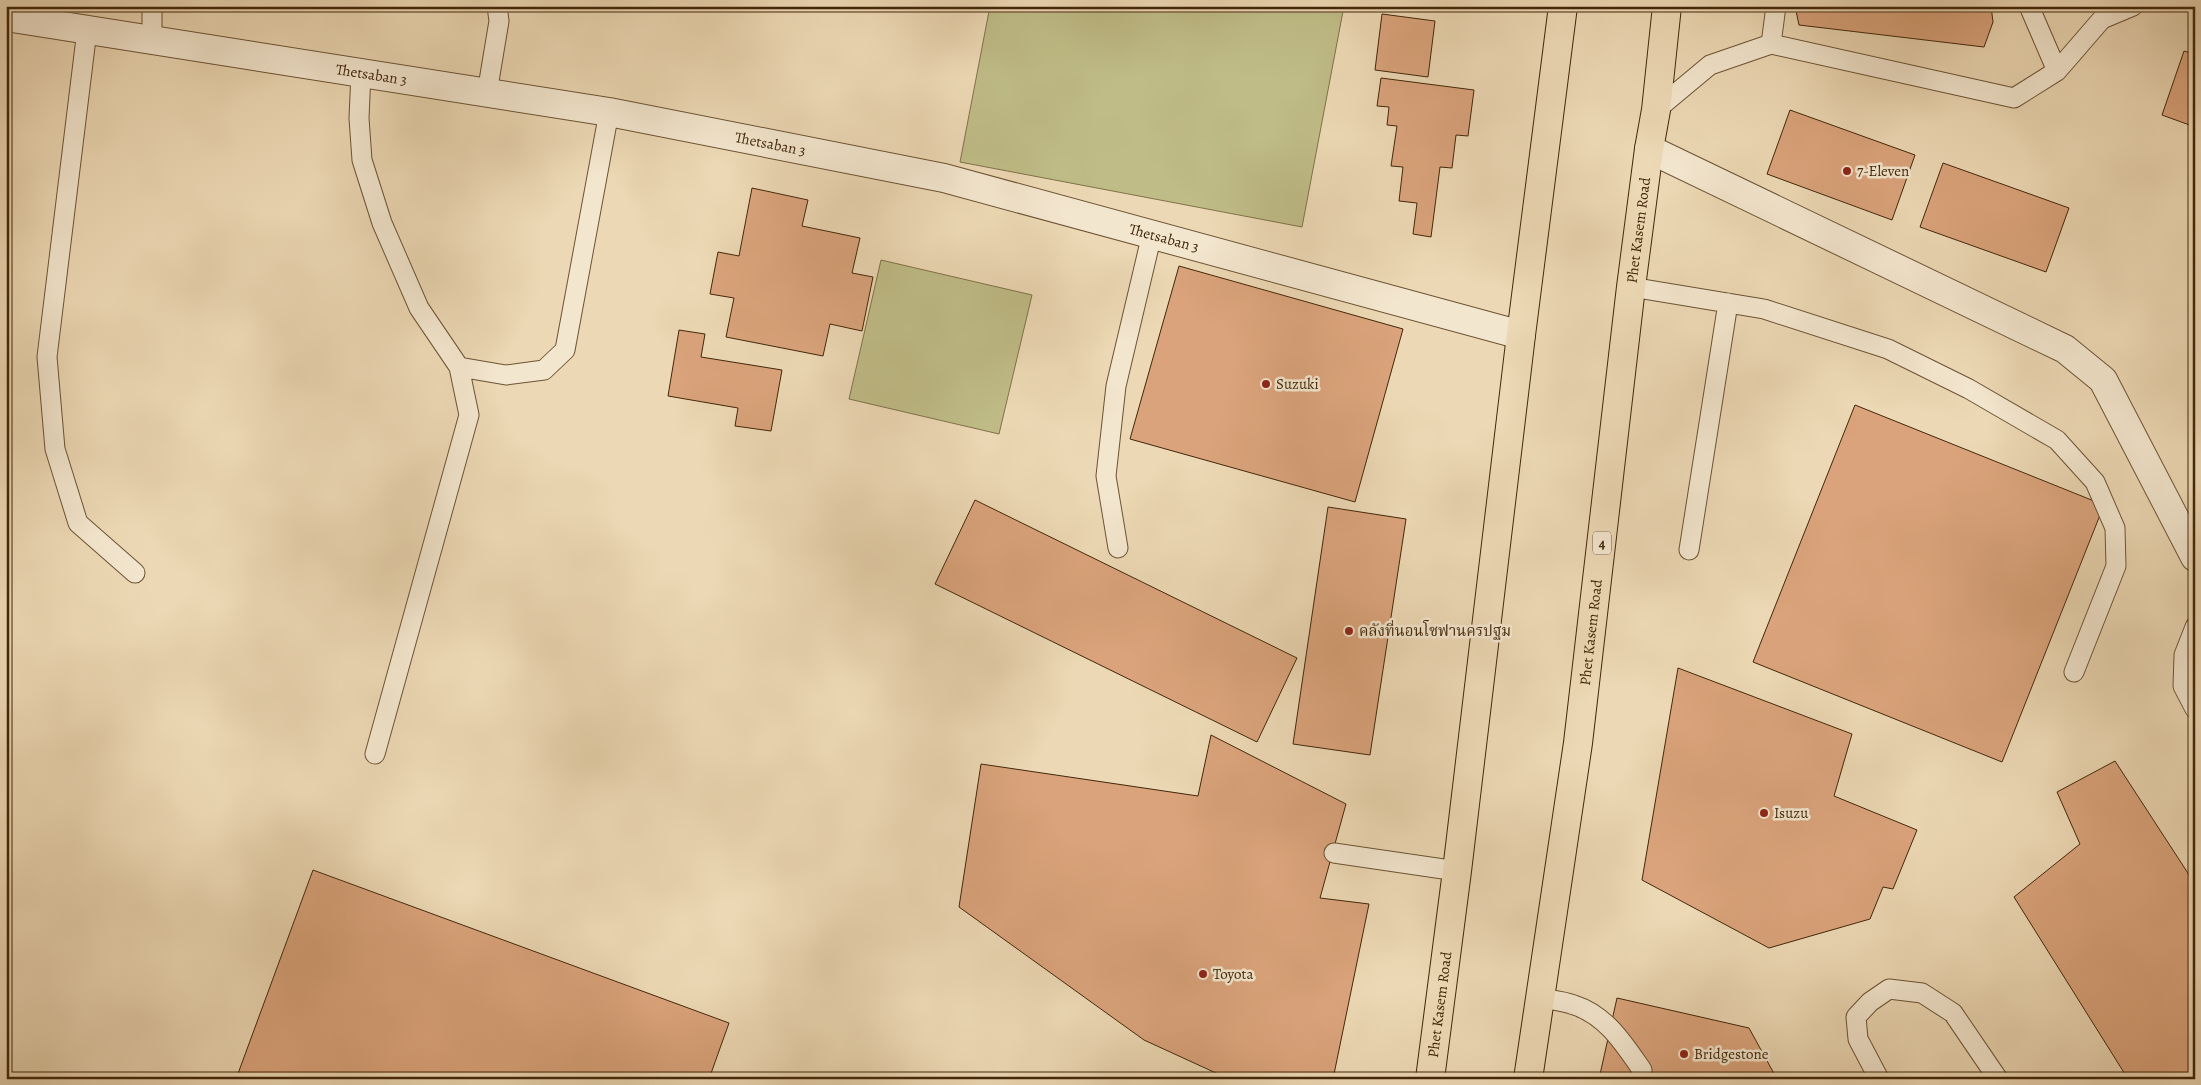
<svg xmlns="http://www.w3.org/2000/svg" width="2201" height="1085" font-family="Alegreya,'Noto Serif Thai',serif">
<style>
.green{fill:#bfbc87;stroke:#807248}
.building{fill:#daa37b;stroke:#42270a}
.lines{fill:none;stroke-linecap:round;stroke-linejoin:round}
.lane-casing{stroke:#6c5334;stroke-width:21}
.street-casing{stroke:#6c5334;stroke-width:30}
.highway-casing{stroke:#42270a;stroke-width:30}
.lane{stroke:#f3e6ce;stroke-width:19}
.street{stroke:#f3e6ce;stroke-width:28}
.highway{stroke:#ecd8b4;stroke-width:28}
.poi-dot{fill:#8f2418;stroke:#f3e6ce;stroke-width:2}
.labels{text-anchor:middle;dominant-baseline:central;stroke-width:5;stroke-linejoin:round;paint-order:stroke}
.shield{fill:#f3e6ce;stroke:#776045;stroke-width:1}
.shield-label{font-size:14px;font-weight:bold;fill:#42270a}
.street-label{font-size:15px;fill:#42270a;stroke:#f3e6ce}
.poi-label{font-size:15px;fill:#42270a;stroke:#f3e6ce;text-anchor:start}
</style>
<rect width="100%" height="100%" fill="#ecd8b4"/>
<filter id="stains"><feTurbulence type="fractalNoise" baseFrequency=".004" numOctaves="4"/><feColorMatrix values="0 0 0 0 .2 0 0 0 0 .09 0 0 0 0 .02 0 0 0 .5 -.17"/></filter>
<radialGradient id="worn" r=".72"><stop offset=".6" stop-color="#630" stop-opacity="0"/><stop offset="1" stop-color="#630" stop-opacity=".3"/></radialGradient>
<path class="green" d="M990 6H1344L1302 227 960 162Z
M881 260 1032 295 999 434 849 399Z"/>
<path class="building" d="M1795 6H1991L1993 22 1984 47 1799 25Z
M1382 14 1435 21 1428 77 1375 70Z
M2184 51 2195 54V127L2162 115Z
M1381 78 1474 90 1468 136 1456 135 1452 168 1440 167 1431 237 1413 234 1417 203 1399 201 1403 167 1391 166 1397 126 1387 125 1389 107 1377 106Z
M1790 110 1915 155 1892 220 1767 174Z
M1943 163 2069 208 2046 272 1920 227Z
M752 188 808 200 802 226 860 238 852 273 873 277 862 331 830 324 823 356 726 337 734 298 710 294 718 252 739 256Z
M1179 266 1403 329 1355 502 1130 439Z
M679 330 705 334 701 357 782 370 771 431 735 426 738 408 668 396Z
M1855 405 2104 505 2002 762 1753 662Z
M975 500 1297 658 1257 742 935 584Z
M1328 507 1406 519 1370 755 1293 744Z
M1678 668 1852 734 1834 796 1917 830 1893 889 1883 887 1870 919 1769 948 1642 880Z
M1211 735 1346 804 1320 898 1369 904 1333 1079H1229L1144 1040 959 907 981 764 1198 796Z
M2115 761 2195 884V1079H2128L2014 897 2080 844 2057 792Z
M313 870 729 1023 709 1079H236Z
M1617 998 1749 1028 1777 1079H1599Z"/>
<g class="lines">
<g class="lane-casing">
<path id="lane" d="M152 6V40
M2029 6 2057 71
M87 30 47 357 55 449 78 523 135 573
M1771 44 2014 98 2057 71 2102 19 2133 6
M361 73 359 118 362 160 382 223 419 308 459 367 469 415 375 754
M487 93 499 21 497 6
M1656 110 1710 65 1771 44 1776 6
M1631 287 1764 309 1888 349 1969 389 2057 440 2095 482 2115 528 2116 566 2074 672
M459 367 506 375 544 370 565 350 609 112
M1118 548 1106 476 1116 386 1152 234
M1689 550 1728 303
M2195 627 2184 655 2183 686 2195 709
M1334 853 1457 871
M1540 998C1551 1000 1563 1001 1574 1005 1606 1015 1624 1044 1642 1070
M1879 1079 1858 1039 1856 1017 1870 1002 1889 989 1922 993 1953 1013 1998 1079"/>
</g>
<g class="street-casing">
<g id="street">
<path id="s1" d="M6 17 609 112 944 178 1521 335"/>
<path d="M1649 149 2065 349 2103 380 2195 557"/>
</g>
</g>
<g class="highway-casing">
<g id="highway">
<path id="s2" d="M1430 1079 1457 871 1521 335 1563 6"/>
<path id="s3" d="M1528 1079 1578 743 1631 287 1649 149 1656 110 1667 6"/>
</g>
</g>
<use href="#lane" class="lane"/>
<use href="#street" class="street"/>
<use href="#highway" class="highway"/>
</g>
<g class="poi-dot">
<circle cx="1847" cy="171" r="5"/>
<circle cx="1266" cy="384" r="5"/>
<circle cx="1349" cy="631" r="5"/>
<circle cx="1764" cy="813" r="5"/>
<circle cx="1203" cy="974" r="5"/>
<circle cx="1684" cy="1054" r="5"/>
</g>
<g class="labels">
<rect class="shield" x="1593" y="531.5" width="18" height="23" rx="4"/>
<g class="shield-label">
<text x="1602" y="543">4</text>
</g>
<g class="street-label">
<text stroke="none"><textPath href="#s1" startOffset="370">Thetsaban 3</textPath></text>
<text stroke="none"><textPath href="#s1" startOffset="775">Thetsaban 3</textPath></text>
<text stroke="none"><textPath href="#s3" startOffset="856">Phet Kasem Road</textPath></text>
<text stroke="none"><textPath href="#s1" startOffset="1180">Thetsaban 3</textPath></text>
<text stroke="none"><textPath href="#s3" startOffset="451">Phet Kasem Road</textPath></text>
<text stroke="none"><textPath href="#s2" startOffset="75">Phet Kasem Road</textPath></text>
</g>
<g class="poi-label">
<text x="1857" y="171">7-Eleven</text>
<text x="1276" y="384">Suzuki</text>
<text x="1359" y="631">คลังที่นอนโซฟานครปฐม</text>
<text x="1774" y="813">Isuzu</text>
<text x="1213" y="974">Toyota</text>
<text x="1694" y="1054">Bridgestone</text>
</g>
</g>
<rect width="2201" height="1085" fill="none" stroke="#ecd8b4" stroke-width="25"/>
<rect x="8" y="8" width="2186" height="1070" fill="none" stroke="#42270a" stroke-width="2.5"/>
<rect x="12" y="12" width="2176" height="1060" fill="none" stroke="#42270a"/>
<rect width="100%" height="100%" filter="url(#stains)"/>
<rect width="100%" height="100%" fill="url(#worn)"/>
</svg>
